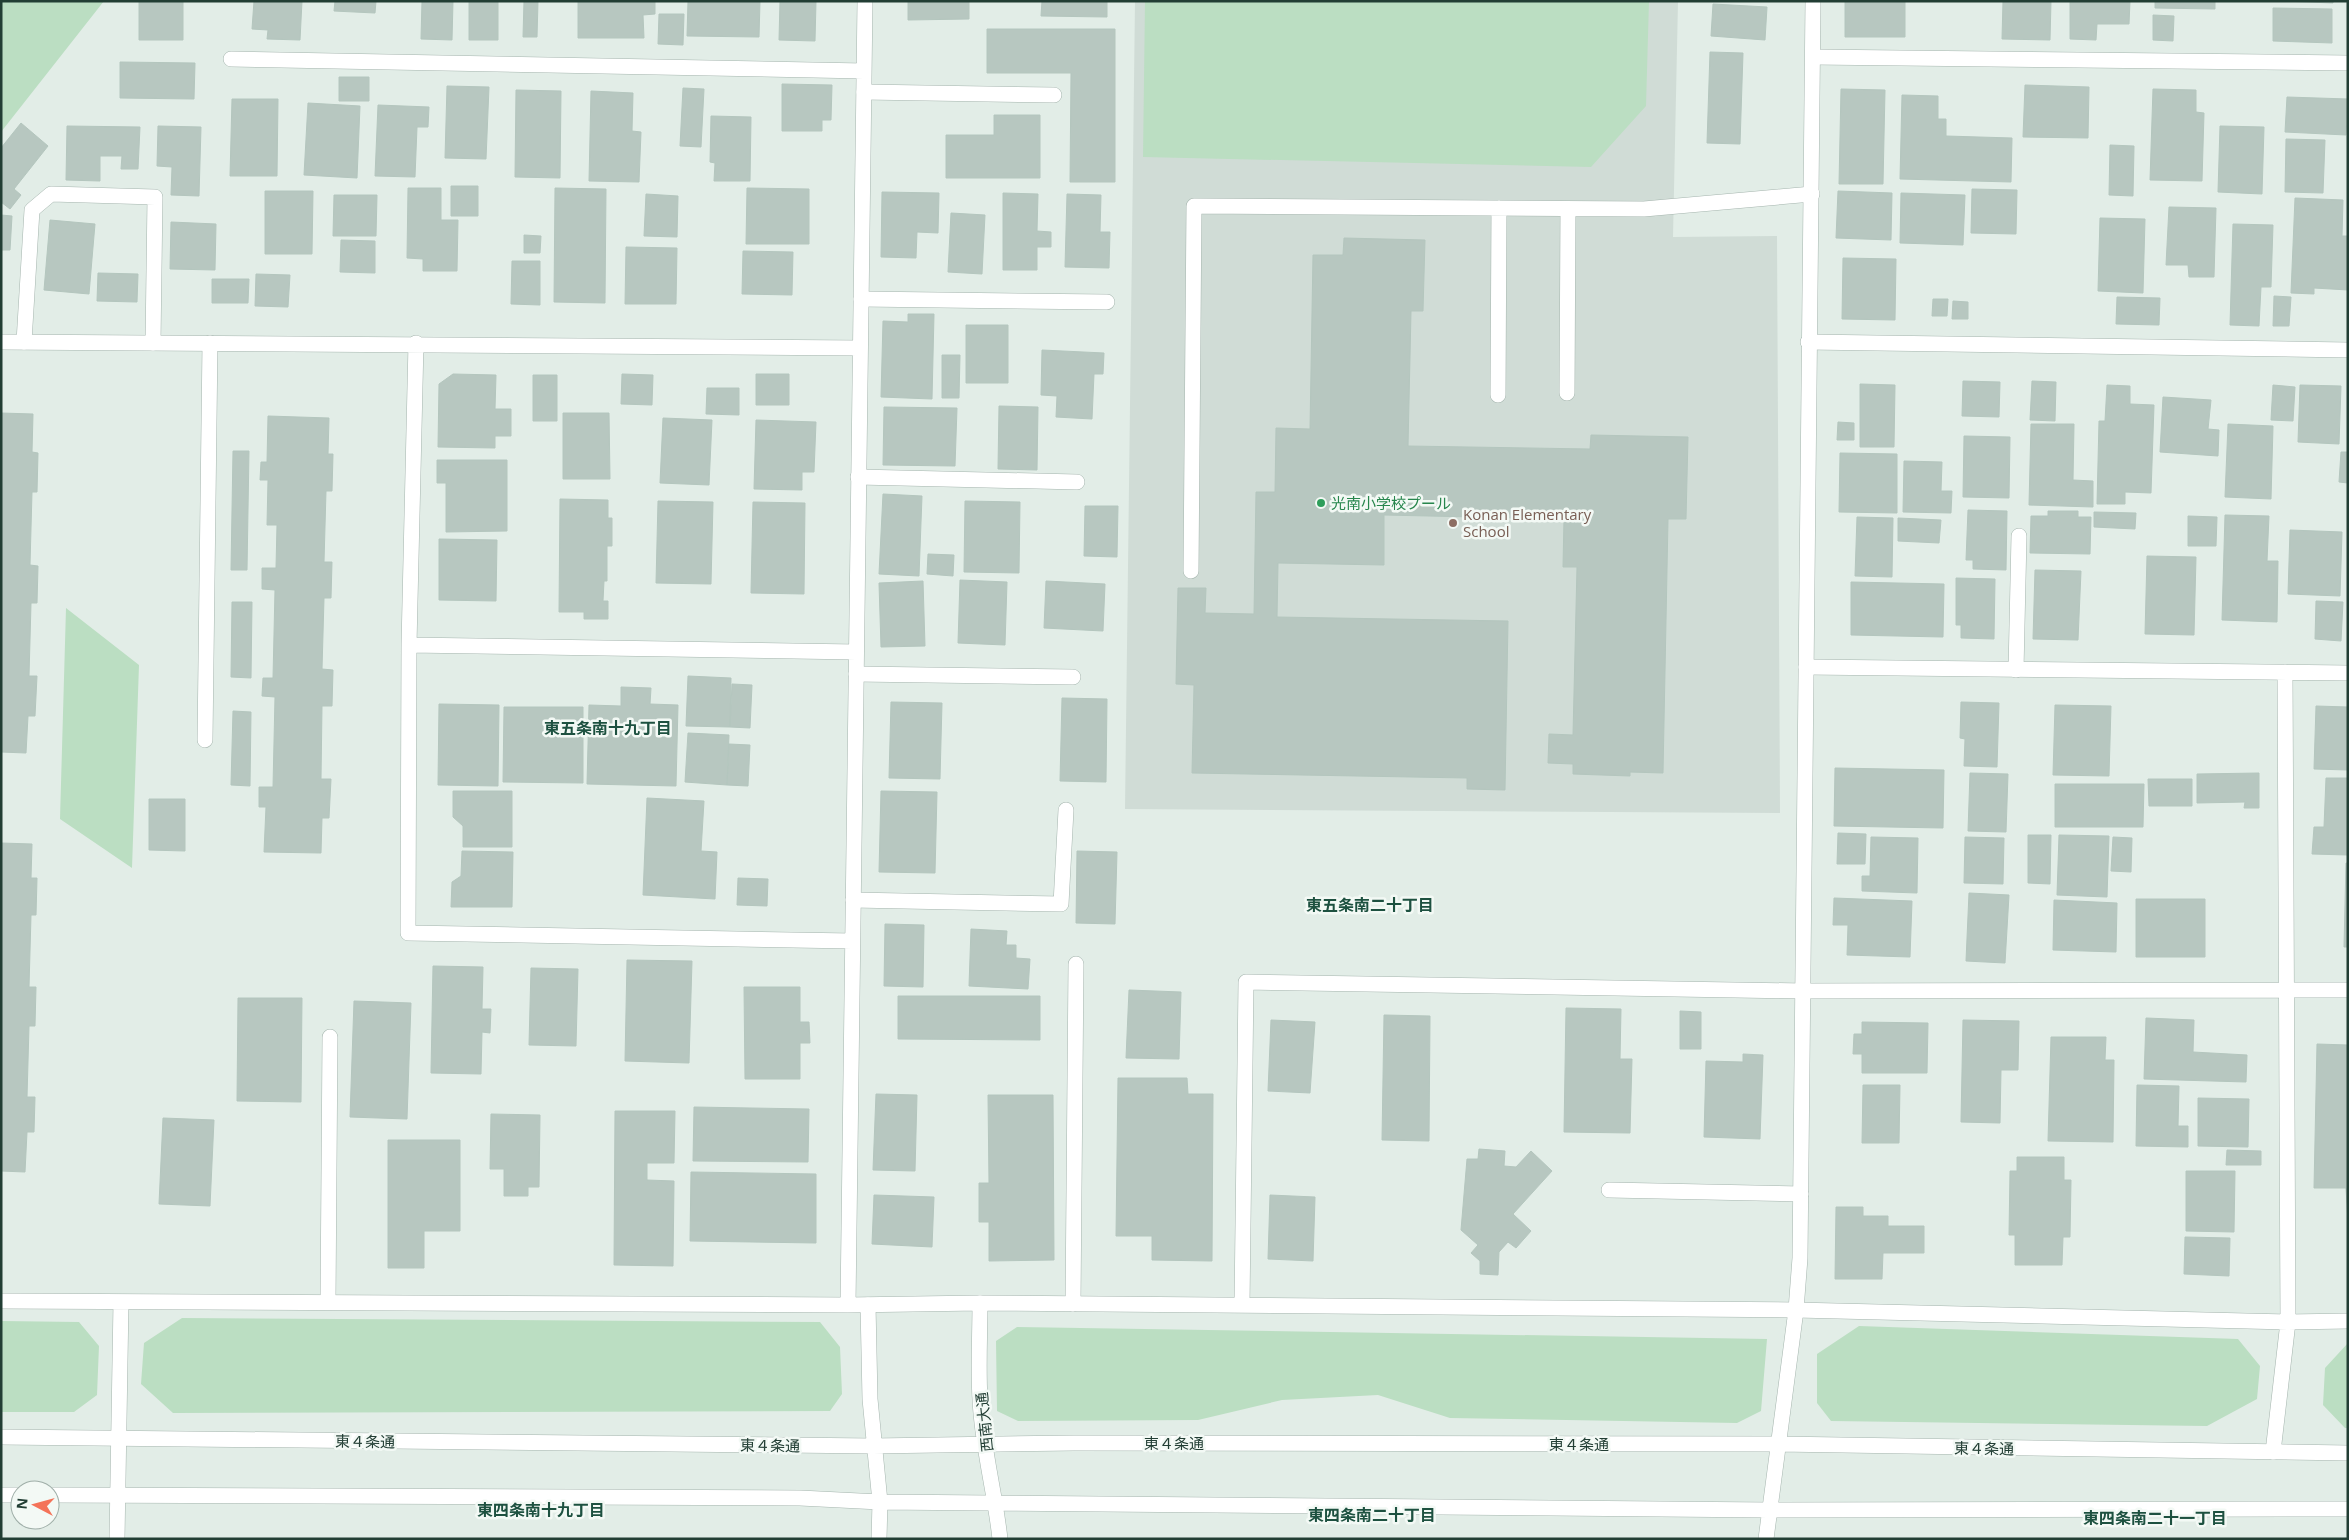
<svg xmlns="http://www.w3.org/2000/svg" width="2349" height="1540" font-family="'Open Sans','Noto Sans JP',sans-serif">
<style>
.built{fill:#d0dcd6}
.green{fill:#bbdec2}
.building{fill:#b7c7c0;stroke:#b4c6be}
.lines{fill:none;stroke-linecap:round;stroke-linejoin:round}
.service-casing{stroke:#a5b5ae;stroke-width:16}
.minor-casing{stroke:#a5b5ae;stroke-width:16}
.tertiary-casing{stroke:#a5b5ae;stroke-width:16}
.service{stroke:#fff;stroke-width:15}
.minor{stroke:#fff;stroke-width:15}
.tertiary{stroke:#fff;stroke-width:15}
.leisure-dot{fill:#2e9e5b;stroke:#f3f9f5;stroke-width:2}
.education-dot{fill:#8d6e63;stroke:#f3f9f5;stroke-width:2}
.labels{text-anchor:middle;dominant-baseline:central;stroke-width:5;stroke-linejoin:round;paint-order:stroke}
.leisure-label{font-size:15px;fill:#27864d;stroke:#f3f9f5;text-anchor:start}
.education-label{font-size:15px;fill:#785e54;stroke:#f3f9f5;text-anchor:start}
.street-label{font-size:15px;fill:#223e34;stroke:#f3f9f5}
.neighbourhood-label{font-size:16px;font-weight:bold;fill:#1d5140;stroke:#f3f9f5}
</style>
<rect width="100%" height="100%" fill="#e2ede7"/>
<path class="built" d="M1135 1H1678L1673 237 1777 236 1780 813 1125 809Z"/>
<path class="green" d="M1 1H104L1 132Z
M1145 1H1649L1646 106 1591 167 1143 157Z
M66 608 139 665 132 868 60 819Z
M182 1318 820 1322 840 1347 842 1394 830 1411 173 1413 141 1384 144 1343Z
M1 1321 79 1322 99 1346 97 1395 74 1412H1Z
M1859 1326 2238 1339 2260 1366 2257 1399 2207 1426 1831 1421 1817 1403V1354Z
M1017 1327 1767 1339 1761 1411 1737 1423 1450 1418 1378 1395 1282 1400 1198 1420 1018 1421 997 1411 996 1341Z
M2348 1343V1428H2345L2323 1405 2325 1368Z"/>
<path class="building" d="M139 1H183V40H139Z
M254 1H302L300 40 267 39 268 30 252 29Z
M335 1H376L375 13 334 11Z
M422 1H453L452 40 421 39Z
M469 1H498V40H469Z
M524 1H538L537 37H523Z
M578 1H655V14L643 15 644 38H578Z
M688 1H760L759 37 687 36Z
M780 1H816L815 41 779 40Z
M908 1H969V19L908 20Z
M1042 1H1107V17L1041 16Z
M1845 1H1905V37H1845Z
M2003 1H2051L2050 40 2002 39Z
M2070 1H2130L2129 24H2097L2096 40 2070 39Z
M2155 1H2215V9L2155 8Z
M2283 1H2333V3Z
M1713 4 1767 7 1765 40 1711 36Z
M2273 8 2332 9V43L2273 41Z
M659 14H684L683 45 658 44Z
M2153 15 2174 16 2173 41 2153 40Z
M987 29H1115V182H1070L1071 73H987Z
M1710 52 1743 53 1740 144 1707 143Z
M120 62 195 63 194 99 120 98Z
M339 77H369V101H339Z
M782 84 832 85 831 120H822V131H782Z
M2025 85 2089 87 2088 138 2023 137Z
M447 86 489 87 486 159 445 158Z
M683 88 704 89 701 147 680 146Z
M1841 89 1885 90 1883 184H1839Z
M2153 89 2196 90V112L2204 113 2202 181 2150 180Z
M516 90 561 91 560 178 515 177Z
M591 91 633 93 632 131 641 132 639 182 589 181Z
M1902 95 1938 96V119H1946V136L2012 138 2011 182 1900 179Z
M2287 97 2348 99 2346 135 2285 132Z
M232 99H278L277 176H230Z
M308 103 360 106 357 178 304 175Z
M378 105 429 107 428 127H417L415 177 375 176Z
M994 115H1040V178H946V135H994Z
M711 116 751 117 750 181H714L715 163 710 162Z
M21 123 48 146 14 189 21 195 10 209 1 202V148Z
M67 126 140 127 138 169H121L122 156H100V181L66 180Z
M158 126 201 127 199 196 171 195 172 167 157 166Z
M2220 126 2264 127 2262 194 2218 192Z
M2286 139 2325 140 2323 193 2285 192Z
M2110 145 2134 146 2133 196 2109 195Z
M451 186H478V216H451Z
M408 188H441V220H458L457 271H423V259L407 258Z
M555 188 606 189 605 303 554 302Z
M747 188 809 189V244H746Z
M1972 189 2017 190 2016 234 1971 233Z
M265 191H313L312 254H265Z
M1838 191 1892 193 1891 240 1836 238Z
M882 192 939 193 938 233 917 232 916 258 881 257Z
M1003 193 1038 194 1037 231 1051 232V247H1037V270H1003Z
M1901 193 1965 195 1963 245 1900 243Z
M646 194 678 196 677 237 644 236Z
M1067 194 1101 195 1100 232H1110L1109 268 1065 267Z
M334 195H377L376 236H333Z
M2295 198 2343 200 2342 236H2348V290L2314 288V294L2291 293Z
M2169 207 2216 208 2214 277H2189L2188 265H2166Z
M951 213 985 215 982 274 948 272Z
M1 215 12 216 10 250H1Z
M2100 218 2145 219 2143 293 2098 291Z
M50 220 95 224 89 294 44 290Z
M171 222 216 224 215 270 170 269Z
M2233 224 2273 225 2271 287H2261L2259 326 2230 325Z
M524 235 541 236 540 253H524Z
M1344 238 1425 240 1423 311H1411L1408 446 1590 449 1591 435 1688 437 1686 519H1668L1663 773 1630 772V776L1573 774V764L1548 763 1549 734 1573 735 1577 567H1563L1564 519 1384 515V565L1278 563 1277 617 1508 621 1505 790 1467 789V778L1192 773 1194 685 1176 684 1178 588H1206L1205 613 1254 614 1256 492H1275L1276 428 1310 429 1313 255H1343Z
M341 240 375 241V273L340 272Z
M626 247 677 248 676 304H625Z
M743 251 793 252 792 295 742 294Z
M1843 258 1896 259 1895 320 1842 319Z
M512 261H540V305L511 304Z
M98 273 138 274 137 302 97 301Z
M256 274 290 275 288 307 255 306Z
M212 279H249L248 303H212Z
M2274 296 2291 297 2289 326H2273Z
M2117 297 2160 298 2159 325 2116 324Z
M1933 299H1948L1947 316H1932Z
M1953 301 1968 302V319H1952Z
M908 314H934L932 399 881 397 883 321 908 322Z
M966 325H1008V383H966Z
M1042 350 1104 353 1103 374H1094L1092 419 1056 417 1057 396 1041 395Z
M942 355H960L959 398H942Z
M453 374 496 375 495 409H511V436H495V448L438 447 439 384Z
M622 374 653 375 652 405 621 404Z
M756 374H789V405H756Z
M533 375H557V421H533Z
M1963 381 2000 382 1999 417 1962 416Z
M2032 381 2056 382 2055 421 2030 420Z
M1860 384 1895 385 1894 447H1860Z
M2107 385 2130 386V404L2154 405 2151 493 2125 492V504H2097L2099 421H2105Z
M2273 385 2295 387 2293 421 2271 420Z
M2300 385 2341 386 2339 444 2298 442Z
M707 388H739V415L706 414Z
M2163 397 2211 400 2208 429 2219 430 2218 456 2160 452Z
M999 406 1038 407 1037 470 998 469Z
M884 407 957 408 955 466 883 465Z
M1 413 33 414 32 452 38 453 37 492H32L30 565 38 566 37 603H31L29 676H37L35 716H28L26 753 1 752Z
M563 413H609L610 479H563Z
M268 416 329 418 328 454H333L332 491H326L324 562H332L331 598H324L322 669 333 670 332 706H322L321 779H331L329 818H322L321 853 264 852 266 807H259V787H273L275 697 262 696 263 678H273L275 590 262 589V568H276L277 525H267L268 480H260L261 462H267Z
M663 418 712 420 709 485 660 483Z
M756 420 816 422 814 472H802V490L754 489Z
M1838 422 1854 423V440H1837Z
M2031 424H2074L2073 480 2093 481V507L2029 505Z
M2228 424 2273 426 2271 499 2225 497Z
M1964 436 2010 437 2009 498 1963 497Z
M233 451H249L247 570H231Z
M2341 452H2348V483L2339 482Z
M1840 453 1897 454V513L1839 512Z
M437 460H507V531L446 532V483H437Z
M1904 461 1942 462 1941 491H1952L1951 513 1903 512Z
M883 494 922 496 919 576 879 574Z
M560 499 608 500V518H612V546H607V581H604L603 601H608V619H584V612H559Z
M658 501 713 502 711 584 656 583Z
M965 501 1020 502 1019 573 964 572Z
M753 502 805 503 804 594 751 593Z
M1085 506H1118L1117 557 1084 556Z
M1968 510 2007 511 2006 570 1973 569V560H1966Z
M2048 511H2078V517H2091L2090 554 2030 553 2031 516H2048Z
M2094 512 2136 513 2135 529 2094 527Z
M2225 515 2269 516 2267 561H2278L2277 622 2222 620Z
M2188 516 2217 517 2216 546H2188Z
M1857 517 1893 518 1892 577 1855 576Z
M1898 518 1941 520 1939 543 1898 541Z
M2290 530 2342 532 2340 596 2288 594Z
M439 539 497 540 496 601 439 600Z
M928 554 954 555 953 576 927 574Z
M2147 556 2196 557 2194 635 2145 634Z
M2035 570 2081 571 2078 640 2033 639Z
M1956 578 1995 579 1994 639 1961 638V625H1956Z
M960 580 1007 582 1005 645 958 643Z
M923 581 925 646 881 647 879 583Z
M1046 581 1105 584 1103 631 1044 628Z
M1851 582 1944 584 1943 637 1851 635Z
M2316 601 2343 602 2341 641 2315 639Z
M232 602H252L251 678 231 677Z
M688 676 731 678 730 727 686 726Z
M732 684 752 685 750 728 730 727Z
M621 687 651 688 650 704 678 705 676 786 587 784 589 705 621 706Z
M1062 698 1107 699 1106 782 1060 781Z
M891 702 942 703 940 779 889 778Z
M1961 702 1999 703 1997 767 1964 766 1965 739 1960 738Z
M439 704 499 705 498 786 438 785Z
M2055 705 2111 706 2109 776 2053 775Z
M2316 706 2348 707V770L2314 769Z
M504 707H583V783L503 782Z
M233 711 251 712 250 786 231 785Z
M688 733 729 735 727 785 685 782Z
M729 744 750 745 748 786 727 785Z
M1835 768 1944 770 1943 828 1834 826Z
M1970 773 2008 774 2006 832 1968 831Z
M2259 773V808H2244L2245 802 2197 803V774Z
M2326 778H2348V855L2312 854 2314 827H2324Z
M2148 779H2192V806H2149Z
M2055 784H2144L2143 827H2055Z
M453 791H512V847H463V826L453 817Z
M881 791 937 792 935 873 879 872Z
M647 798 704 801 701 851 717 852 715 899 643 895Z
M149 799H185V851L149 850Z
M1838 833 1866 834 1865 864H1837Z
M2028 835H2051L2050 884 2028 883Z
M2059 835 2109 836 2107 897 2057 895Z
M1871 837 1918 838 1917 893 1862 891V876H1870Z
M1965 837 2004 838 2003 884 1964 883Z
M2113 837 2132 838 2131 872 2111 871Z
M1 843 32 844 31 878H37L36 915H31L29 987H36L35 1026H29L27 1097H35L34 1132H27L25 1172 1 1171Z
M462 851 513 852 512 907H451L452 882 461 876Z
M1077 851 1117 852 1115 924 1076 923Z
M2346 863H2348V947H2344Z
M738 878 768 879 767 906 737 905Z
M1969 893 2009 895 2005 963 1966 961Z
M1834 898 1912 901 1910 957 1847 955 1848 925H1833Z
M2136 899H2205V957H2136Z
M2054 900 2117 903 2116 952 2053 950Z
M885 924 924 925 923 987 884 986Z
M971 929 1007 931 1006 945H1016V958L1030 959 1028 989 969 986Z
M627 960 692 961 689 1063 625 1061Z
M433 966 483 967 482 1009H491L490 1033 482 1032 481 1074 431 1073Z
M531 968 578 969 576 1046 529 1045Z
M744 987H800V1022H809L810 1043H800V1079H745Z
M1129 990 1181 992 1179 1059 1126 1058Z
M898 996H1040V1040L898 1039Z
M238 998H302L301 1102 237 1101Z
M354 1001 411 1003 407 1119 350 1117Z
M1566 1008 1621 1009 1620 1059H1632L1630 1133 1564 1132Z
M1680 1011 1701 1012V1049H1680Z
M1384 1015 1430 1016 1429 1141 1382 1140Z
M2146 1018 2194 1020 2193 1052 2247 1055 2246 1082 2144 1079Z
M1271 1020 1315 1022 1310 1093 1268 1091Z
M1963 1020 2019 1021 2018 1070H2001L2000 1123 1961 1122Z
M1862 1022 1928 1023 1927 1073H1862V1054H1853L1854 1034H1862Z
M2051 1037H2106L2105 1060H2114L2113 1142 2048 1141Z
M2317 1044 2348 1045V1221L2346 1188H2314Z
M1743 1054 1763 1055 1760 1139 1704 1137 1706 1061 1743 1062Z
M1118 1078H1187L1188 1094H1213L1212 1261 1152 1260V1236H1116Z
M1863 1085H1900L1899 1143H1862Z
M2137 1085 2179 1086 2178 1126H2188V1147L2136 1146Z
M876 1094 917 1095 915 1171 873 1170Z
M988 1095H1053L1054 1260 989 1261V1222H979V1183H989Z
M2198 1098 2249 1099 2248 1147 2198 1146Z
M694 1107 809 1109 808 1162 693 1161Z
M615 1111H675L674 1163H647V1180L674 1181 673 1266 614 1265Z
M491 1114 540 1115 539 1187H528V1196H504V1169H490Z
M163 1118 214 1120 210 1206 159 1204Z
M388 1140H460V1231H424V1268H388Z
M1479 1149 1505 1151 1504 1166 1516 1167 1531 1151 1552 1171 1513 1214 1531 1231 1516 1248 1508 1242 1499 1252 1498 1275 1480 1274V1261L1471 1253 1478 1245 1461 1230 1467 1159H1478Z
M2227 1150 2261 1151V1165H2226Z
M2017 1157H2064V1180H2071L2070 1237H2063L2062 1265H2015V1235H2009L2010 1171H2017Z
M2186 1171H2235L2234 1232 2186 1231Z
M691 1172 816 1174V1243L690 1241Z
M874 1195 934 1197 932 1247 872 1244Z
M1270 1195 1315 1197 1313 1261 1268 1259Z
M1836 1207H1863V1216H1888V1226H1924V1253H1883L1882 1279H1835Z
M2185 1237 2230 1238 2229 1276 2184 1274Z"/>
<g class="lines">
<g class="service-casing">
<path id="service" d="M864 92 1054 95
M861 299 1107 302
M24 342 32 210 51 194 155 197 153 343
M1567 393 1568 209
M1498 395 1499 208
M858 477 1077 482
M1191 571 1194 206 1644 209 1812 194
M2016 670 2019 536
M856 674 1073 677
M205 740 210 343
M853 900 1061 904 1066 810
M1609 1190 1801 1194
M328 1302 330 1037
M1073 1304 1076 964"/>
</g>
<g class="minor-casing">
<path id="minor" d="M1813 57 2348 63
M231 59 864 71
M1 342 860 348
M1808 342 2348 350
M416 343 409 645 408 933 852 941
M409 645 856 652
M1806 667 2348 673
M1 1301 848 1305 980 1303 1796 1310 2288 1322 2348 1321
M848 1305 865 1
M1242 1305 1246 982 1803 991 2348 990
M2273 1452 2288 1322 2285 672
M117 1539 121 1302"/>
</g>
<g class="tertiary-casing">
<path id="tertiary" d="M980 1303C980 1335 978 1367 980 1399 982 1446 995 1492 1000 1539
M868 1305 870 1399 880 1502 879 1539
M1 1437 873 1446 1074 1443 1778 1444 2348 1453
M1 1495H20
M50 1495 800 1498 880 1502 1769 1510 2348 1509
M1766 1539 1796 1310 1800 1258 1813 1"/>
</g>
<use href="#service" class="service"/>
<use href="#minor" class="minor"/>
<use href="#tertiary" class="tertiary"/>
</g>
<circle class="leisure-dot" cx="1321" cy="503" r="5"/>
<circle class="education-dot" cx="1453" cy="523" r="5"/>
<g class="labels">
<g class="leisure-label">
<text x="1331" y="503">光南小学校プール</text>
</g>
<g class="education-label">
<text x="1463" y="514">Konan Elementary<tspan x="1463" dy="17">School</tspan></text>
</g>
<g class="street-label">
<text transform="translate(984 1422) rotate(-96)">西南大通</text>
<text transform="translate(365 1441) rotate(1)">東４条通</text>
<text x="1174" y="1443">東４条通</text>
<text x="1579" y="1444">東４条通</text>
<text transform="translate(770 1445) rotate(1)">東４条通</text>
<text transform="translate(1984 1448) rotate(1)">東４条通</text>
</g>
<g class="neighbourhood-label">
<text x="608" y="728">東五条南十九丁目</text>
<text x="1370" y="905">東五条南二十丁目</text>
<text x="541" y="1510">東四条南十九丁目</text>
<text x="1372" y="1515">東四条南二十丁目</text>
<text x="2155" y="1518">東四条南二十一丁目</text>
</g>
</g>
<rect width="2349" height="1540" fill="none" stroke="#223e34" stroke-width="5"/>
<g transform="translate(35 1505) rotate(276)"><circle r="24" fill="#f3f9f5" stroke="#9faea8"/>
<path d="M0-4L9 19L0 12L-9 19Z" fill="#f47359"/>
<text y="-8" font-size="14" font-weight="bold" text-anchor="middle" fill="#223e34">N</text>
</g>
</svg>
